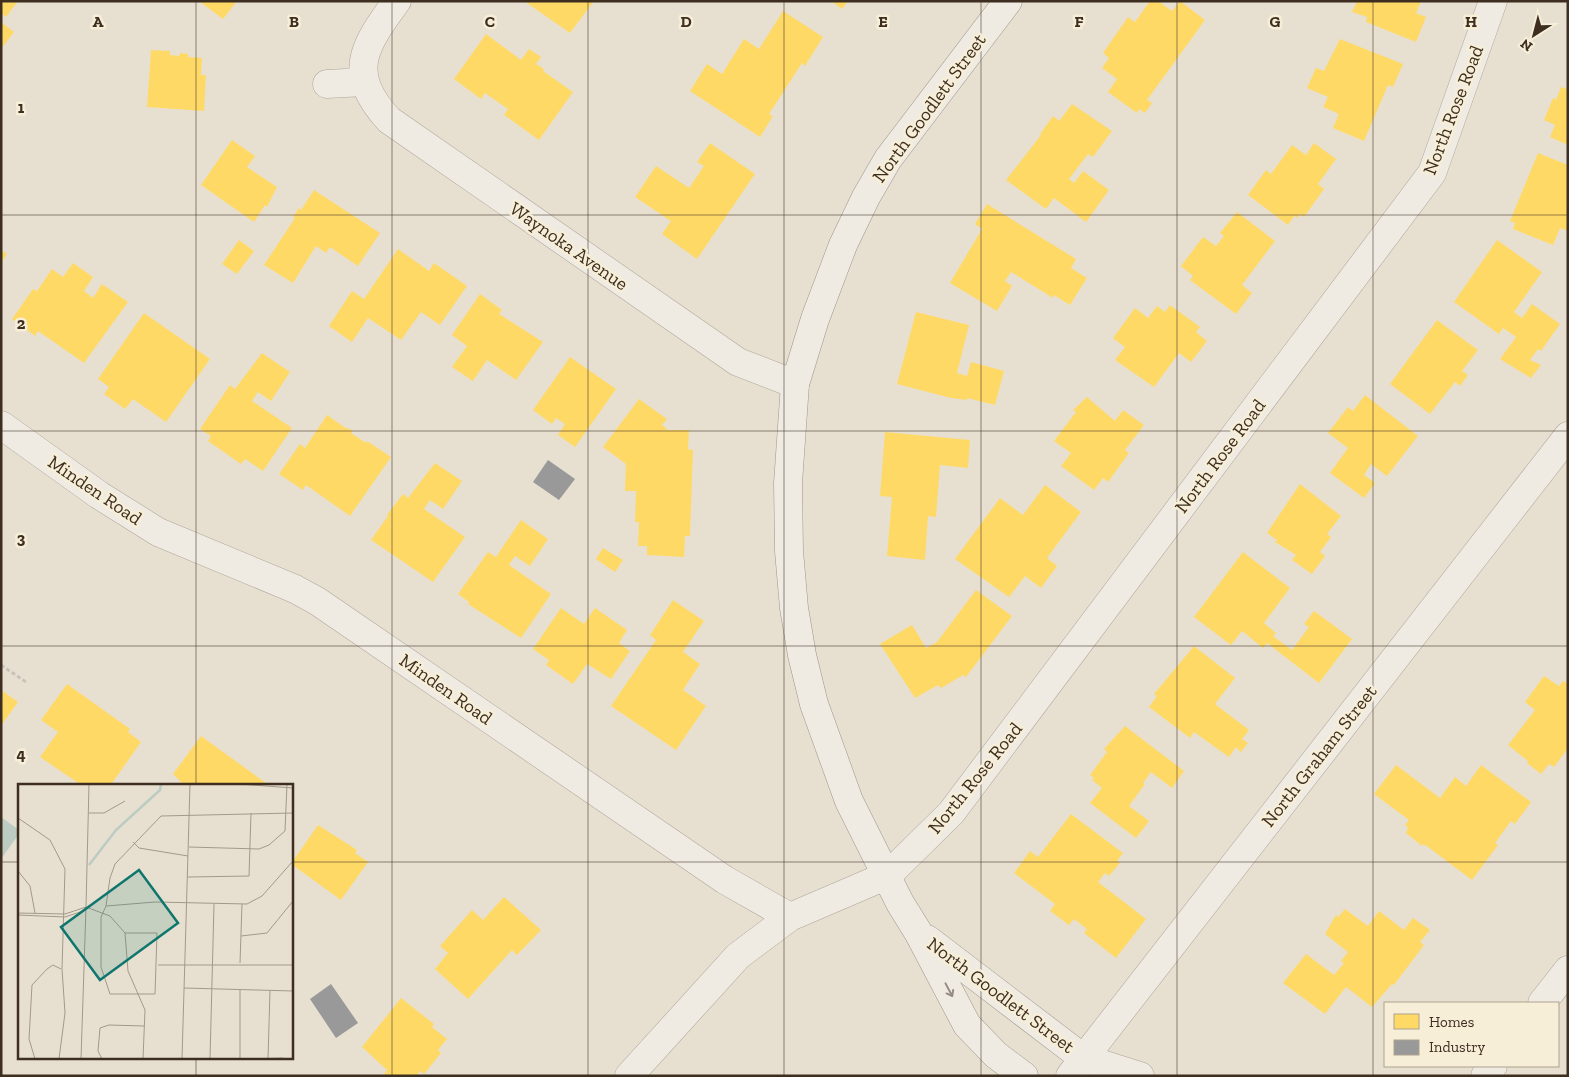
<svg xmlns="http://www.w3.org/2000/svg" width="1569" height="1077" font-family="'Zilla Slab',serif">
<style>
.water{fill:#bcccc2}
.homes{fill:#ffd966}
.industry{fill:#999}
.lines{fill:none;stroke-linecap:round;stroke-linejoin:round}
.minor-casing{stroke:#ada599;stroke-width:29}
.tertiary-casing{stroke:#ada599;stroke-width:29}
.secondary-casing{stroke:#9c958a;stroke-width:29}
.path{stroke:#c8c2b9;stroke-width:3;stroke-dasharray:4 2.5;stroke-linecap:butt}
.minor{stroke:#efebe3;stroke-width:28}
.tertiary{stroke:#efebe3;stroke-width:28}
.secondary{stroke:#efebe3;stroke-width:28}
.oneway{stroke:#968c82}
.grid{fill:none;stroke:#3d2e20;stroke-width:1;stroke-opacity:0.55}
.labels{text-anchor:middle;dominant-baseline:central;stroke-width:5;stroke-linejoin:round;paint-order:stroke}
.street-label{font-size:19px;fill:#3d2e20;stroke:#f7eed8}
.inset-river{fill:none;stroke:#bcccc2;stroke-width:2.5}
.inset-road{fill:none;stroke:#a3998a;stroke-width:1}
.view{fill:#0f766e;fill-opacity:0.15;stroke:#0f766e;stroke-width:2.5}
.inset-edge{fill:none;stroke:#3d2e20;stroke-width:2.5}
.grid-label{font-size:16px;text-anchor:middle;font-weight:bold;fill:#3d2e20;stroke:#f7eed8;stroke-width:5;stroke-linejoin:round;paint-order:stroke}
</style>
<rect width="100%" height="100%" fill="#e7e0d1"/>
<path class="water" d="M1 817 19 830V834L1 859Z"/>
<path class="homes" d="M1 1H18L6 17 1 13Z
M199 1H237L223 19Z
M524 1H594L570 33Z
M831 1H848L842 9Z
M1150 1H1158L1172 11 1180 1 1205 20 1147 100 1152 103 1145 113 1139 109 1137 113 1108 92 1117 79 1102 68 1109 58 1103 53 1128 17 1135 22Z
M1357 1H1421L1416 13 1426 17 1416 42 1366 22 1367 17 1352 12Z
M783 11 823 37 805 66 802 63 769 114 773 116 760 137 690 91 707 64 722 74 744 39 759 49Z
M1 22 14 32 1 49Z
M486 34 521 60 529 49 541 57 536 64 544 69 543 71 573 92 539 140 504 115 508 109 485 93 481 99 454 79Z
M1340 39 1403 64 1393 87 1388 85 1364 141 1333 128 1339 114 1323 107 1328 97 1307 88 1316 68 1324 71Z
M151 50 170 51V55L179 56 180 53 188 54V57L202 58 201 75H206L204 111 147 107Z
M1561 87 1568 89V145L1550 137 1555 125 1544 120 1553 98 1556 100Z
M1072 104 1112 131 1093 157 1088 154 1069 179 1074 183 1083 171 1109 190 1086 222 1054 198 1046 209 1006 180 1041 135 1040 134 1053 116 1059 121Z
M232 140 255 156 247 167 277 187 267 207 265 205 254 222 201 185Z
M710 143 755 174 697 259 662 234 671 221 635 197 656 166 689 188 704 166 697 162Z
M1314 143 1336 159 1318 184 1324 189 1304 217 1300 214 1297 218 1294 216 1288 225 1248 195 1266 170 1271 174 1292 145 1306 155Z
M1538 153 1568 165V231L1560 228 1553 245 1513 229 1515 223 1510 221Z
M314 190 380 233 358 266 330 247 326 253 316 246 293 283 264 265 295 218 293 217 299 208 301 210Z
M987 204 1076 259 1071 268 1087 278 1070 305 1054 295 1053 298 1011 272 1005 281 1012 286 997 311 950 283 982 229 975 224Z
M1237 212 1275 241 1242 285 1252 293 1236 314 1190 280 1193 276 1181 266 1203 237 1216 246 1224 236 1220 233Z
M239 240 254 251 237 274 222 264Z
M1497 240 1542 272 1514 312 1522 318 1532 304 1560 324 1541 351 1538 349 1530 360 1541 365 1531 378 1500 359 1516 337 1503 328 1499 334 1454 302Z
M398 249 429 271 434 263 467 286 440 325 421 312 401 340 368 318 352 342 329 326 352 291 364 299Z
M1 250 7 254 1 263Z
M73 263 93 277 84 291 93 298 102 284 128 302 84 363 38 331 35 336 12 319 33 289 37 291 52 269 63 277Z
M480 294 502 310 499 314 543 342 516 380 487 360 473 381 452 367 467 346 452 335Z
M1170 305 1200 327 1196 332 1207 341 1191 362 1179 353 1154 387 1115 360 1125 347 1113 338 1135 308 1148 318 1157 306 1165 312Z
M916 312 969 325 957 373 967 376 971 362 1004 371 995 405 967 398V400L951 398 897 384Z
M144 313 210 359 166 422 133 399 125 409 104 394 109 387 98 379Z
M1437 320 1478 350 1462 371 1468 375 1460 386 1455 382 1430 414 1390 384Z
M262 353 290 372 271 401 258 392 252 401 292 428 263 471 245 459 241 464 208 441 211 436 200 429 230 385 235 389Z
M570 357 616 389 575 447 558 435 565 424 556 418 552 424 533 410Z
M1365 395 1418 436 1387 476 1371 464 1364 475 1375 483 1364 498 1330 473 1348 448 1328 433 1348 407 1353 411Z
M1087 397 1115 421 1123 410 1144 425 1125 450 1129 453 1108 482 1103 478 1094 490 1061 466 1071 453 1054 441 1076 412 1073 410Z
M639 399 667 419 662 425 668 430H689L688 449 693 450 690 536H685L684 557 647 555V546H638L639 522H635L636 491H625L626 464 603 447Z
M327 415 347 429 348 428 353 431 351 433 366 443 367 441 391 457 350 516 306 485 303 490 279 474 300 444 305 448Z
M885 432 970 440 968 468 940 465 936 517 928 516 925 560 887 556 892 497 880 496Z
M435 463 462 481 443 509 430 500 424 509 465 537 433 582 371 540 388 516 387 515 403 494 408 498Z
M1300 484 1341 516 1327 534 1331 537 1320 552 1325 556 1312 574 1292 560 1296 555 1275 542 1277 540 1267 533Z
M1045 485 1081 512 1047 558 1057 566 1041 588 1025 576 1009 597 955 559 1000 498 1023 515Z
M521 520 548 539 530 566 515 556 509 565 551 594 521 638 468 604 469 602 458 594 488 552 496 557Z
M603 548 623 560 615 572 596 559Z
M1243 552 1290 588 1264 623 1276 633 1273 636 1292 650 1309 627 1304 624 1314 611 1352 639 1319 683 1267 643 1263 648 1242 631 1231 645 1194 617Z
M976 590 1012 616 966 677 963 675 941 688 938 685 915 698 880 644 912 625 926 648 937 642Z
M673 600 704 621 683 652 700 664 683 690 706 706 676 750 611 706 656 640 650 635Z
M561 608 584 624 595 608 627 630 619 643 630 651 611 679 587 664 573 684 546 665 549 660 533 649Z
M1194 646 1235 678 1215 704 1249 730 1242 739 1248 743 1241 752 1236 747 1229 757 1194 732 1190 738 1149 707 1157 696 1154 694Z
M1544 676 1559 686 1563 681 1568 684V748L1554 767 1549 764 1541 774 1527 763 1528 761 1508 745 1535 710 1525 702Z
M67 684 130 729 128 732 141 742 110 786H76L78 783 40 757 58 732 41 720Z
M1 690 18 702 1 726Z
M1125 726 1184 771 1172 788 1151 772 1143 783 1145 784 1129 806 1149 821 1136 838 1090 803 1102 788 1092 780 1094 778 1090 775 1107 752 1104 749Z
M201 736 270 786H185L173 774Z
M1396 765 1440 798 1455 777 1466 786 1481 765 1531 802 1515 824 1511 821 1495 843 1498 845 1472 880 1428 847 1423 844 1422 846 1406 833 1408 827 1405 825 1409 820 1374 794Z
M1071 814 1123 853 1117 861 1120 863 1109 876 1105 873 1098 882 1146 919 1116 958 1084 933 1087 929 1074 919 1069 925 1050 911 1055 904 1014 873 1030 851 1038 857Z
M318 825 357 850 355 853 368 862 341 900 291 864Z
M504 897 541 930 517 955 512 950 468 999 435 969 448 953 440 946 472 910 483 920Z
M1345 909 1368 926 1379 911 1404 930 1413 918 1430 930 1420 942 1424 945 1394 985 1392 984 1372 1007 1346 987 1325 1014 1283 983 1306 954 1334 975 1344 963 1341 961 1348 952 1325 934 1336 915 1338 917Z
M401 998 434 1024 432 1027 447 1039 438 1050 441 1053 424 1074 420 1071 417 1076H383L387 1070 362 1047Z"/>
<path class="industry" d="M548 460 575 479 559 500 533 482Z
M331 984 358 1023 336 1038 310 999Z"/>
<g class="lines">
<g class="minor-casing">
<path id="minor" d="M397 1C363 47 346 73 389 120L738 362 795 384
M327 84 364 82
M1 425 99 495 158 532 295 589 317 601 725 880 790 917 888 875 951 813 1432 173 1493 1
M1542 1003 1568 970
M1083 1058 1140 1076
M629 1076 738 956 790 917
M1485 1076 1493 1066"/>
</g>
<g class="tertiary-casing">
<path id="tertiary" d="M1070 1076 1568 436"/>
</g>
<g class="secondary-casing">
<path id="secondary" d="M1008 1 888 159 866 197 843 245 815 319 795 384 788 483 789 551 794 608 802 655 814 704 849 801 900 903 918 932 967 1025 996 1055 1024 1076
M927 939 1083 1058"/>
</g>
<path class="path" d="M1 665 26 682"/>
<use href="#minor" class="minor"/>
<use href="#tertiary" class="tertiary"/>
<use href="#secondary" class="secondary"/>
</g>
<defs><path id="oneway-shaft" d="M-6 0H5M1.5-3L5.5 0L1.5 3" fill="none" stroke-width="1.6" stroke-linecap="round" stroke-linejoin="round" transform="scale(1.25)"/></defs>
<use class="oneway" href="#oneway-shaft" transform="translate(949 990) rotate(62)"/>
<path class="grid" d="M196 1V786M392 1V1076M588 1V1076M784 1V1076M981 1V1076M1177 1V1076M1373 1V1076M1 215H1568M1 431H1568M1 646H1568M1 862H19M291 862H1568M196 1058V1076"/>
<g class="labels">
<g class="street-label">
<text transform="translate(929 108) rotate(-54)">North Goodlett Street</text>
<text transform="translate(1453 110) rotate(-69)">North Rose Road</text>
<text transform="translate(569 246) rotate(35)">Waynoka Avenue</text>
<text transform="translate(1220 456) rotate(-53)">North Rose Road</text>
<text transform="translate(95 490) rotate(34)">Minden Road</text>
<text transform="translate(446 689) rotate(35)">Minden Road</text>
<text transform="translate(1319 756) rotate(-52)">North Graham Street</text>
<text transform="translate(975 778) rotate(-51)">North Rose Road</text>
<text transform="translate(1001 995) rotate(37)">North Goodlett Street</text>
</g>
</g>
<g transform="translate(18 784)">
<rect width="275" height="275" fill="#e7e0d1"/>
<path class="inset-river" d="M71 81 98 46 142 6 143 0"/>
<path class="inset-road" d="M71 0 68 123 92 132 107 149 110 187 127 226 125 275M221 0 275 4M71 29H86L107 17M0 34 32 56 47 85 44 185 47 229 41 275M115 58 121 64 170 72M171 63 241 65 251 61 267 47 269 0M0 87 12 102 17 129M170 93 231 92 233 29M88 122 92 94 97 80 143 32 275 29M0 129 47 130 68 123 63 275M0 131 47 133 68 126M107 149H139M139 149 137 210H92L83 183V133L88 122 137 118 229 120 244 112 275 77M223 152 249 149 275 117M222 179 224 120M140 181H275M166 204 275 207M17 275 11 255 14 201 29 185 35 181 43 185M84 275 80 267 82 244 91 241 126 242M164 275 172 0M192 275 196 120M222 275V206M237 275 265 274M250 275 252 206"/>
<path class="view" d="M121 86 160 139 82 196 43 143Z"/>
<rect width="275" height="275" class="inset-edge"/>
</g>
<g class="grid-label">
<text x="98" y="27">A</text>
<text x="294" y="27">B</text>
<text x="490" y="27">C</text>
<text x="686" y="27">D</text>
<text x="883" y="27">E</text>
<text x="1079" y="27">F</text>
<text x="1275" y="27">G</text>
<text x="1471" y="27">H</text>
<text x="21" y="113">1</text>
<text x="21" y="329">2</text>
<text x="21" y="544">3</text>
<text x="21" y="760">4</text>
</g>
<rect width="1569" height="1077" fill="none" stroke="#3d2e20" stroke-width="5"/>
<rect x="1384" y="1002" width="175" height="65" fill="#f7eed8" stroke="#ada18e"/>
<rect x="1394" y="1014" width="25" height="15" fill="#ffd966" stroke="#ada18e"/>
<text x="1429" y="1027" font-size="15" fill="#3d2e20">Homes</text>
<rect x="1394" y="1040" width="25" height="15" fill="#999999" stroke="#ada18e"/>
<text x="1429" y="1052" font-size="15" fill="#3d2e20">Industry</text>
<g transform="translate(1534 35) rotate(216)" stroke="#f7eed8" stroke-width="4" paint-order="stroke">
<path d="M0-4L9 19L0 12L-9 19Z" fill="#3d2e20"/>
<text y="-8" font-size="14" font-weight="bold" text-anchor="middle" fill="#3d2e20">N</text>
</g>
</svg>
